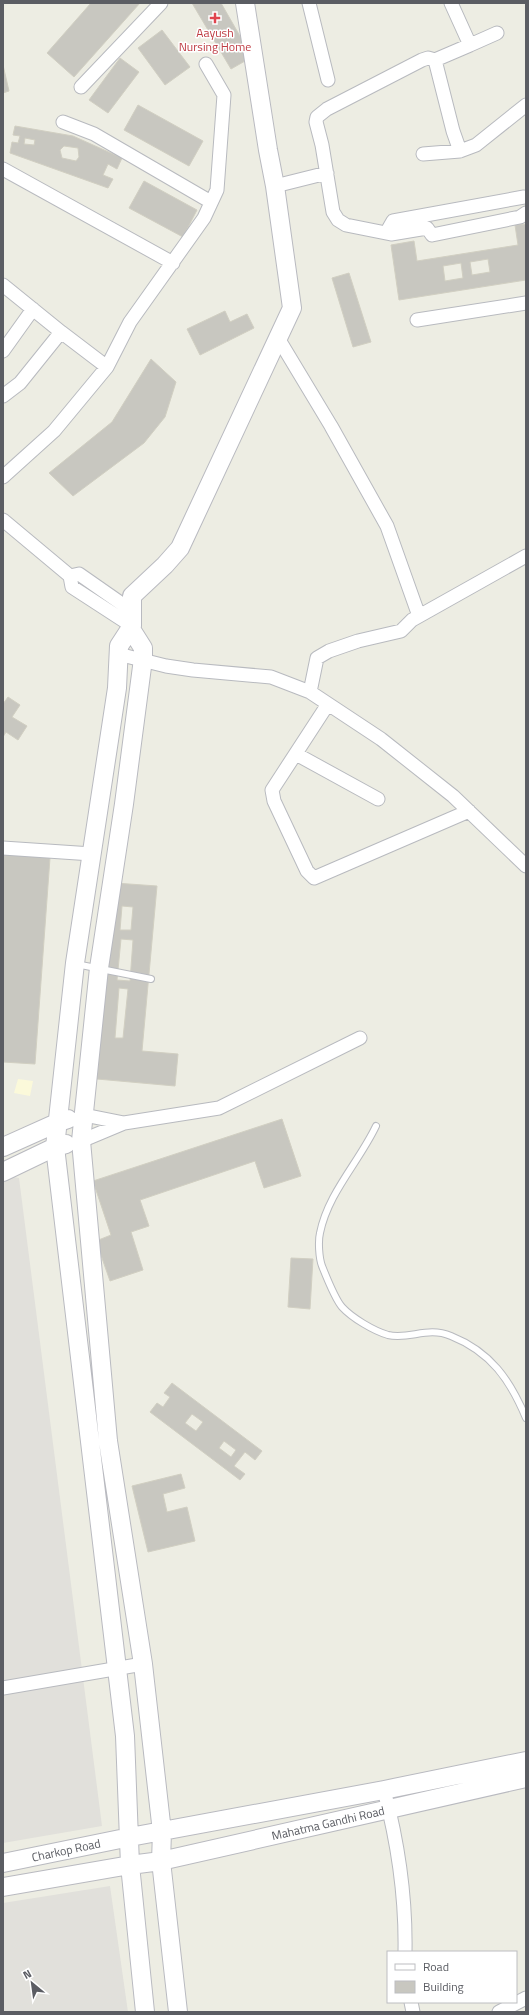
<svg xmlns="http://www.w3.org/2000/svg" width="529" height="2015" font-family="'Titillium Web',sans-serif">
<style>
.commercial{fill:#fbf9da}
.industrial{fill:#e1e0db}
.building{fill:#c8c7c0;stroke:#d1cfc2;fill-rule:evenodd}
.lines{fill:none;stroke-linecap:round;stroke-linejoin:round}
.lane-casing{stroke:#b8babf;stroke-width:8}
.street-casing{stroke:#b8babf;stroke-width:15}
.secondary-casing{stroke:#b9bac0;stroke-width:20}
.lane{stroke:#fff;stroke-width:6}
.street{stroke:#fff;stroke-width:13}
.secondary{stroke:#fff;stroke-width:18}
.health-dot{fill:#e0444e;stroke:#fff;stroke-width:1.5}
.labels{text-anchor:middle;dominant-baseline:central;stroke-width:3;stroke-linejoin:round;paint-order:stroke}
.health-label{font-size:12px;fill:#be3a42;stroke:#fff}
.street-label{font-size:12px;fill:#5b5d63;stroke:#fff}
</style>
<rect width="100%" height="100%" fill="#edede3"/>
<path class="commercial" d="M18 1079 33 1081 30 1096 14 1093Z"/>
<path class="industrial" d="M3 1175 19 1178 102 1826 3 1843Z
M110 1886 128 2012H3V1903Z"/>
<path class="building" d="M91 3H140L74 77 47 53Z
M192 3H221L252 57 231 69Z
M162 30 190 67 165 85 138 48Z
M120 58 139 72 108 113 89 100Z
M3 65 9 91 3 93Z
M138 105 203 141 189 166 124 130Z
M15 126 73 136 122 158 117 169 108 164 103 175 113 179 108 188 10 153 12 142 18 143 20 136 13 135ZM25 138 35 140 34 145 24 144ZM64 146 78 148 79 157 76 161 62 158 60 150Z
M144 181 197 210 183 237 129 208Z
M526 224V280L399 300 391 245 414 241 417 261 518 245 515 225ZM488 259 490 272 472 275 470 262ZM461 263 463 278 445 281 443 266Z
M349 273 371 342 353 347 332 278Z
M225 311 230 322 247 314 254 328 200 355 187 329Z
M151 359 176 382 165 417 144 443 73 496 49 473 112 422Z
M8 697 20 705 12 717 27 726 18 740 6 732 3 737V704Z
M3 854 50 858 35 1064 3 1062Z
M115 883 157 886 142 1051 178 1054 175 1086 97 1079ZM122 906 133 907 131 930H120ZM121 939 133 940 130 981 117 980ZM119 988 128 989 123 1038H115Z
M282 1119 301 1176 264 1188 255 1161 140 1200 149 1226 131 1232 143 1270 110 1281 96 1241 111 1235 93 1181Z
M291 1258 313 1259 310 1309 288 1307Z
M172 1383 262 1451 255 1460 245 1452 234 1466 245 1474 240 1480 150 1412 157 1403 163 1407 170 1397 164 1393ZM192 1414 203 1422 196 1431 185 1423ZM224 1441 236 1450 231 1457 219 1448Z
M181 1474 185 1488 163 1494 167 1512 187 1507 195 1541 148 1552 132 1486Z"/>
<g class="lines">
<g class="lane-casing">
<path id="lane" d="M76 964 151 979
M376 1126C359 1162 328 1193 320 1233 318 1241 319 1258 322 1266 326 1276 335 1299 342 1307 352 1318 374 1331 388 1335 410 1340 427 1326 451 1336 491 1352 510 1380 526 1418"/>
</g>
<g class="street-casing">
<path id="street" d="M309 3 328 80
M451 3 470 45 435 60 428 58 422 60 327 109 317 117 316 122 322 145 333 212 338 220 346 225 391 234 427 228 432 235 520 217 526 213
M470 45 497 33
M435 60 453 131 460 151
M81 87 161 3
M63 122 94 134 211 202
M423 154 460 151 476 145 526 105
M3 169 173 263
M275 186 327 173
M391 234 389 228 393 221 524 197
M3 285 61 332
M417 320 526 303
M278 338 331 426 387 526 419 616
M3 351 33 309
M107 367 130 322 204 218 217 190 224 95 206 64
M3 396 20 383 61 332 107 367 54 431 3 477
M3 520 70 576 72 587 132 626
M70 576 79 574 132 611
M118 654 166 666 193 670 271 677 310 692 381 739 453 796 526 866
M310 692 317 658 329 651 358 641 401 631 412 620 526 556
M328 704 272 790 274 801 307 871 314 878 469 811
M296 754 378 799
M3 848 92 854
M84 1115 124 1123
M81 1141 124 1123 219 1108 360 1038
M3 1688 143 1664
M384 1790C398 1843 406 1897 405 1952
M411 2002 413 2012
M499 2012 526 1998"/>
</g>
<g class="secondary-casing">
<path id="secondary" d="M131 629 143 648V659L124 804 99 968 81 1141 108 1441 143 1664 162 1832 161 1861 178 2012
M3 1147 59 1122 68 1119
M3 1172 55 1147 66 1144
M3 1863 130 1837 384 1790 526 1761
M3 1887 130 1865 161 1861 526 1778
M145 2012 130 1865 125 1736 55 1147 75 963 117 688 119 646 132 626V596L165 565 180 548 292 308 275 186 268 150 245 3"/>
</g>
<use href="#lane" class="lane"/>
<use href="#street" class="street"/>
<use href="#secondary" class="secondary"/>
</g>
<path class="health-dot" d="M213 12h4v4h4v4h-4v4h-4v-4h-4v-4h4z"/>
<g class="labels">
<g class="health-label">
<text x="215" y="32">Aayush<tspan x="215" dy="14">Nursing Home</tspan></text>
</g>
<g class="street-label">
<text transform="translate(328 1823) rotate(-13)">Mahatma Gandhi Road</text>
<text transform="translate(66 1850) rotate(-12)">Charkop Road</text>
</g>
</g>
<rect width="529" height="2015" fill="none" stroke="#5b5d63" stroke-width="8"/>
<rect x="387" y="1951" width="130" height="52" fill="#ffffff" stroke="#bdbec1"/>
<rect x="395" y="1964" width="20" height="6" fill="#ffffff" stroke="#bdbec1"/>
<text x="423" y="1971" font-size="12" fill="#5b5d63">Road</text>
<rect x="395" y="1981" width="20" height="12" fill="#c8c7c0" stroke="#bdbec1"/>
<text x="423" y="1991" font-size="12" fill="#5b5d63">Building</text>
<g transform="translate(32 1983) rotate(331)" stroke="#ffffff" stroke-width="3" paint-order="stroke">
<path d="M0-3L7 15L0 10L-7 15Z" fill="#5b5d63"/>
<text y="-6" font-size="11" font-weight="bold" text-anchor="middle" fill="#5b5d63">N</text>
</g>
</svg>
